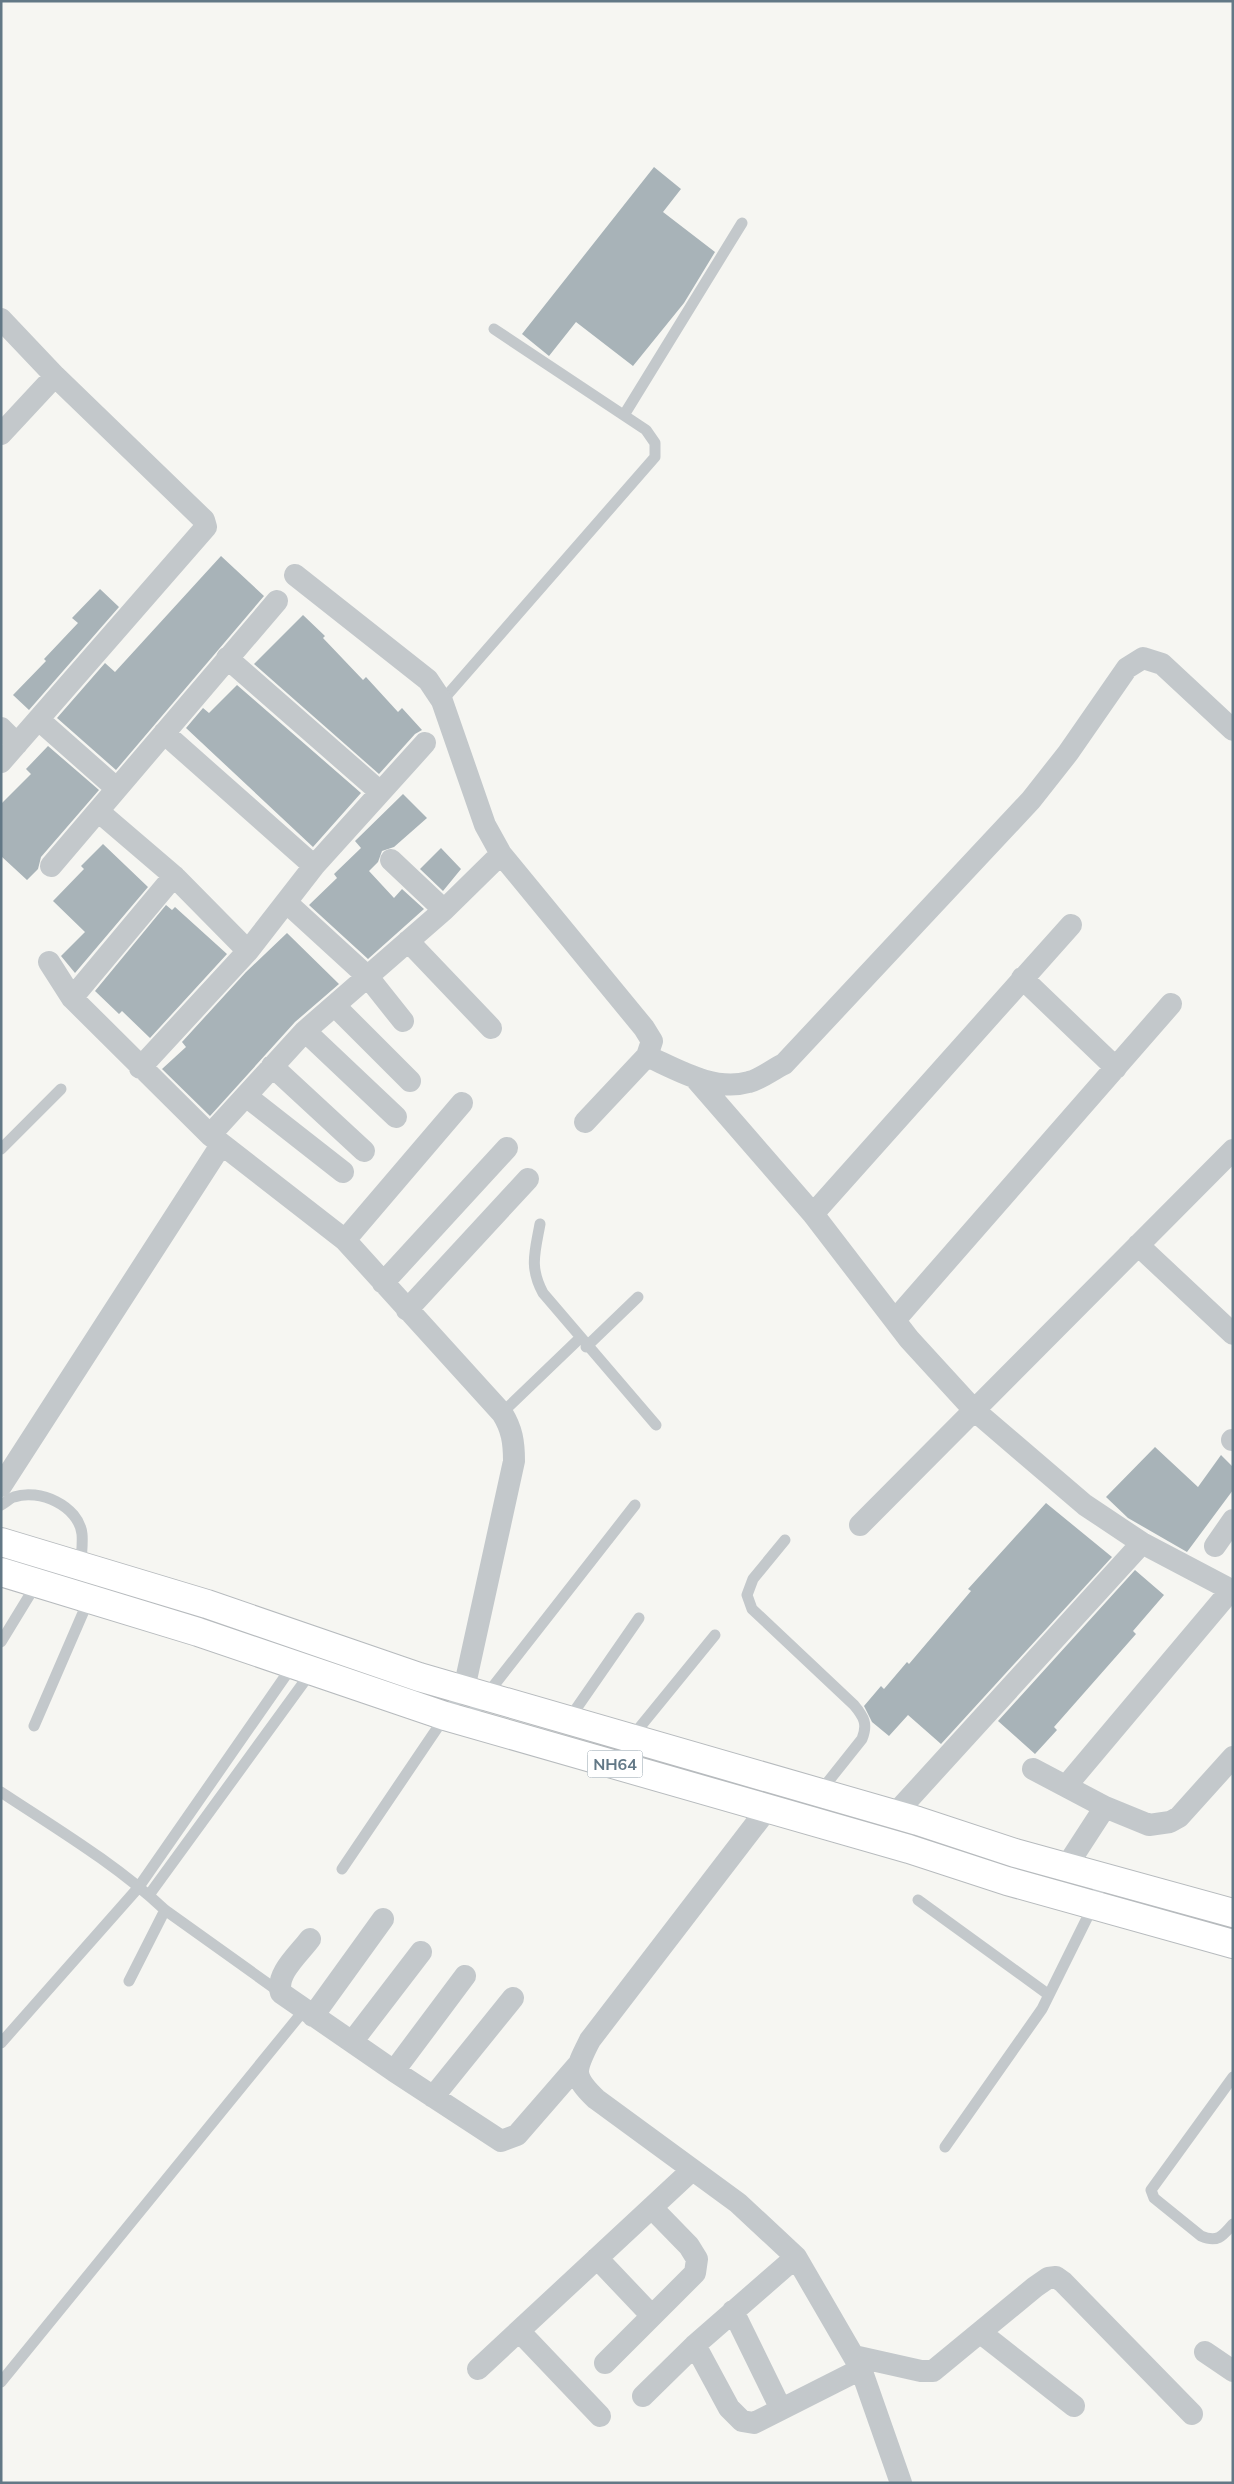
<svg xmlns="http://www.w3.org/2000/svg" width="1234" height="2484" font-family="Mulish,sans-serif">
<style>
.building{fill:#a8b3b8}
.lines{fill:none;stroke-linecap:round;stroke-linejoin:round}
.trunk-casing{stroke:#b7bbbe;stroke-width:30}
.service{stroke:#c3c8cb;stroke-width:11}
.minor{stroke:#c3c8cb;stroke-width:22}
.trunk{stroke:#fff;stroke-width:28}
.labels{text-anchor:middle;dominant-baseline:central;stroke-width:5;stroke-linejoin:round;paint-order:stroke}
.shield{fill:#fff;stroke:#91a0aa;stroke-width:1}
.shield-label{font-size:16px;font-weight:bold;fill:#627886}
</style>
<rect width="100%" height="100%" fill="#f6f6f2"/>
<path class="building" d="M654 167 681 189 663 212 715 252 684 303 633 366 576 322 549 356 522 334Z
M221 556 264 596 116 770 57 718 105 663 115 672Z
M100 589 119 607 29 710 13 695 46 661 44 659 78 623 72 618Z
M303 615 325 636 323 638 363 680 366 677 398 712 402 708 422 730 415 734 379 774 254 664Z
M237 685 361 793 313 847 186 728 203 708 209 713Z
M48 746 99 790 41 857 38 869 27 880 1 856V804L31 774 26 769Z
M403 794 427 818 394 847 382 851 378 862 369 871 394 898 402 889 424 909 368 959 309 905 337 878 334 874 361 848 355 841Z
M103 844 148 887 75 973 61 956 85 932 53 901 84 869 81 866Z
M441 848 461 869 443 891 420 869Z
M166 905 172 910 175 907 227 954 150 1038 122 1011 119 1014 95 991Z
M287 933 339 984 295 1022 210 1116 162 1069 186 1047 182 1042 246 972Z
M1155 1447 1198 1487 1221 1455 1233 1467V1490L1187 1552 1128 1518 1106 1497Z
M1046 1503 1112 1557 941 1744 908 1715 889 1736 872 1722 864 1706 881 1686 884 1689 907 1662 909 1664 971 1591 968 1589Z
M1135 1570 1164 1595 1133 1631 1136 1634 1054 1727 1057 1730 1035 1754 998 1721Z"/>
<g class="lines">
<g class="trunk-casing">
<path id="trunk" d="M1 1542 207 1604 419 1677 918 1821 1015 1853 1233 1913
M1 1572 198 1632 445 1716 909 1849 1007 1881 1233 1944"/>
</g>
<path class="service" d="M624 415 742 223
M442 701 655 457V443L646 430 494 329
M1 1149 61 1089
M540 1224C535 1252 529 1267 543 1293L656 1425
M586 1347 638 1297
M502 1413 580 1338
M1 1505C5 1503 10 1498 14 1497 39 1488 79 1506 82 1534 83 1544 81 1556 81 1566
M785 1540 753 1579 747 1595 752 1609 854 1705C864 1717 868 1724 862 1739L819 1793
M1 1642 37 1583
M569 1719 639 1618
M466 1721 635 1505
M34 1726 89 1599
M631 1738 715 1635
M1 1792C57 1829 116 1864 165 1910L281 1993
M342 1869 463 1690
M149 1895 312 1671
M918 1900 1049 1995
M129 1981 165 1910
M1 2043 138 1888 293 1665
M1233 2077 1151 2190 1154 2198 1201 2236C1217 2243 1222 2237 1233 2224
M945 2147 1042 2009 1093 1906 1103 1877
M1 2382 305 2009"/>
<path class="minor" d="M1 319 55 376 204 520 206 527 1 762
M1 434 55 376
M295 575 428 680 442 701 485 825 501 854 644 1028 652 1041 647 1056 585 1122
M227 658 379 791
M39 720 116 788
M1 728 17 744
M164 733 314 866
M98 811 174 876 248 951
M391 860 444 910
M51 866 277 601
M286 902 368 977 403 1021
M408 941 491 1028
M49 962 72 998 210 1135 345 1240 502 1413C512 1429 514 1442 514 1461L464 1689
M1022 978 1116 1068
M72 998 174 876
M335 1006 410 1081
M305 1031 396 1117
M647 1056C678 1070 714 1092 749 1082 761 1079 773 1069 784 1064L1031 800 1068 753 1127 668 1143 658 1162 664 1233 730
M272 1066 364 1151
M140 1068 248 951 314 866 425 743
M695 1078 813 1214 909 1339 974 1410 1085 1505 1142 1543 1233 1591
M246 1096 343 1172
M210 1135 305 1031 444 910 501 854
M813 1214 1071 925
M345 1240 462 1103
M1138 1245 1233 1334
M383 1283 507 1148
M407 1310 528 1179
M895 1320 1171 1004
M1232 1440H1233
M1 1486 221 1145
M860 1525 1233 1150
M1215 1546 1233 1520
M1033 1769 1105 1807 1149 1825 1170 1822 1179 1817 1233 1757
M1066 1786 1231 1590
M768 1808 590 2040C575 2070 571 2075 596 2099L738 2203 796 2257 861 2369 901 2483
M895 1814 1142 1543
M1066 1867 1105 1807
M310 1939C299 1954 275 1974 281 1993L394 2071 501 2141 517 2135 577 2066
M313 2016 383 1919
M352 2042 421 1952
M394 2071 465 1976
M433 2097 513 1998
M597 2258 652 2316
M733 2311 781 2409
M519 2331 600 2416
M981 2333 1074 2406
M695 2345 729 2408 742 2421 754 2423 861 2369
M1205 2352 1233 2371
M854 2356 921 2371H933L1035 2287 1048 2278 1056 2277 1063 2282 1192 2414
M605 2363 695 2273 697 2259 689 2246 652 2208
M478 2369 692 2170
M643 2396 695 2345 796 2257"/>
<use href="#trunk" class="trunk"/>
</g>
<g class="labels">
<rect class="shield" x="587.5" y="1750.5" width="55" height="27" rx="4"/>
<g class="shield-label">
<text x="615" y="1764">NH64</text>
</g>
</g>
<rect width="1234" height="2484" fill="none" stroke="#627886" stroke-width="5"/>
</svg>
